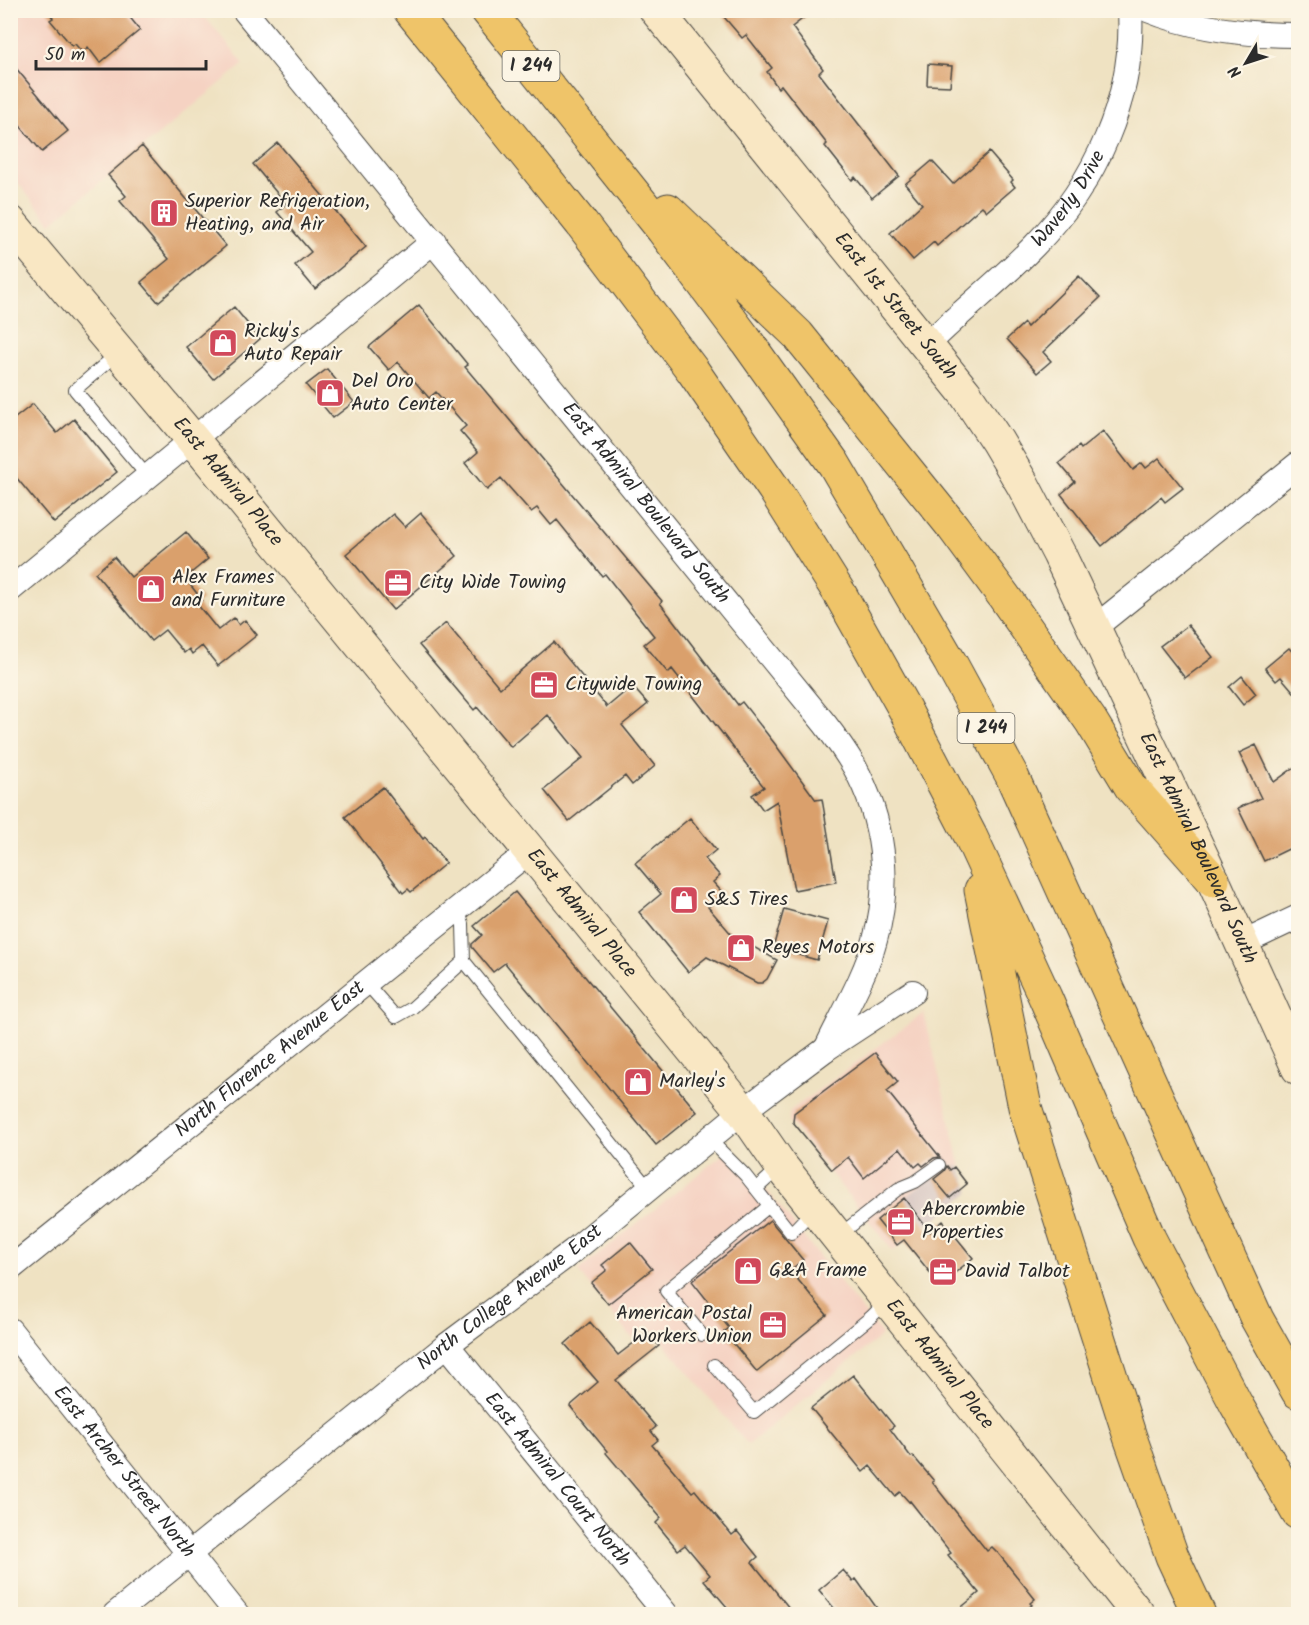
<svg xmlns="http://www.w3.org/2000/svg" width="1309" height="1625" font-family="Kalam,sans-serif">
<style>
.built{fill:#f5d2c2}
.industrial{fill:#d1bfbd}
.building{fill:#daa06c}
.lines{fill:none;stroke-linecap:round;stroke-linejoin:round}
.service-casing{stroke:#484642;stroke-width:14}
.minor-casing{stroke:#484642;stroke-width:26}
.secondary-casing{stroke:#484642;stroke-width:35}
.motorway-casing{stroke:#484642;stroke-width:35}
.service{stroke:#fff;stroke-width:12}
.minor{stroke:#fff;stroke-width:24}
.secondary{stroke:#f9e7c3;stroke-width:33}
.motorway{stroke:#efc469;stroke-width:33}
.labels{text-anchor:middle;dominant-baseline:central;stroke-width:4.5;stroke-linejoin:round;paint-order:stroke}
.shield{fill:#fcf5e5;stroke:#6a6863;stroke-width:1.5}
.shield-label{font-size:18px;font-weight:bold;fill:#2b2b2b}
.street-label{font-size:20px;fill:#2b2b2b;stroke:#fcf5e5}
.poi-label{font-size:20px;fill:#2b2b2b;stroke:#fcf5e5;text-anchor:start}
</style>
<rect width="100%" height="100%" fill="#fcf5e5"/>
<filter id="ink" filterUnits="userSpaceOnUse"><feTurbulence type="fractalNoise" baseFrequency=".0167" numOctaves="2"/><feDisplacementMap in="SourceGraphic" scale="12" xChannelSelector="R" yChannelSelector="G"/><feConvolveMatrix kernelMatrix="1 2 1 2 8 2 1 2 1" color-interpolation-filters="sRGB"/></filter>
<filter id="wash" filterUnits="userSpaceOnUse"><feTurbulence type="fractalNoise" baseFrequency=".008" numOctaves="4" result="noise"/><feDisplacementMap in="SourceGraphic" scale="24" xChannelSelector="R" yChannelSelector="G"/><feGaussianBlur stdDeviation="1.35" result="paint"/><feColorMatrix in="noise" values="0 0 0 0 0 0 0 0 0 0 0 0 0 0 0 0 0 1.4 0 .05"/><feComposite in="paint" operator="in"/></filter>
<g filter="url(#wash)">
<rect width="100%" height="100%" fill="#efe2c2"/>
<path class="built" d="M10 11H200L244 64 51 223 11 175Z
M924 1013 961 1167 947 1165 905 1199 926 1226 893 1251 789 1121 790 1111Z
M732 1147 882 1335 748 1445 649 1325 632 1338 578 1271Z"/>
<path class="industrial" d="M947 1165 961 1167 970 1192 926 1226 905 1198Z"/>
<g id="blocks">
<path class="building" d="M47 10H124L140 30 100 63 88 47 82 52 75 44 72 46 50 20 53 18Z
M718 10H814L792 27 823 69 819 73 899 176 872 198 855 177 852 180 825 146 827 144 781 85 778 88 767 72 772 68 746 35 742 38Z
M10 61 68 131 42 152 10 114Z
M928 64 952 66 950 86 927 85Z
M278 143 366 247 315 289 295 265 311 252 277 212 286 204 253 164Z
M142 146 226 246 158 302 141 282 169 259 120 201 126 196 108 175Z
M989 152 1013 180 1011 182 1015 187 987 211 982 206 937 246 934 242 913 260 890 233 922 204 905 184 932 161 953 184Z
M1079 276 1100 298 1043 352 1051 361 1037 373 1007 339 1024 323 1027 327Z
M419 305 468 365 465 367 662 601 660 603 738 705 742 702 775 744 816 800 822 799 836 882 794 890 777 801 763 810 752 795 764 787 672 669 668 673 644 644 654 636 605 574 602 576 557 520 551 525 537 508 531 512 501 478 487 490 465 463 478 452 460 431 466 426 436 392 429 398 398 362 389 370 369 347Z
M234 307 260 339 213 379 186 347Z
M327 369 354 402 333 418 306 385Z
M33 404 57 433 74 419 117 472 54 523 10 470V422Z
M1103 431 1133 470 1142 463 1146 468 1159 458 1183 488 1165 502 1161 497 1102 546 1061 494 1075 482 1059 463 1079 446 1081 449Z
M421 513 457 556 393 610 346 554 393 514 405 527Z
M186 532 208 559 185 578 202 600 197 604 218 630 234 618 239 625 245 620 257 635 218 666 202 646 192 654 189 649 184 653 165 630 151 641 95 573 114 557 131 577Z
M446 623 500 688 554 642 607 707 632 686 648 704 622 725 655 766 632 785 625 776 569 821 544 790 583 758 548 715 511 747 477 707 474 710 419 645Z
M1188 625 1213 657 1185 678 1160 646Z
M1289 648 1299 659V698L1281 677 1276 681 1265 668Z
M1242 676 1256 694 1243 705 1229 687Z
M1256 745 1274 782 1299 764V844L1264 861 1238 808 1261 798 1239 753Z
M383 787 423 839 425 837 446 863 411 892 408 889 403 893 345 817Z
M690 818 716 850 705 859 720 876 713 882 721 891 725 892 708 907 733 936 777 960 767 979 762 983H757L707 957 688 972 639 912 661 894 635 863Z
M515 892 697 1112 656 1145 505 963 493 972 472 947V944L482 935 474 926Z
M784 909 828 921 817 960 773 948Z
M875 1053 898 1082 887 1091 940 1157 934 1158 923 1166 920 1163 915 1167 900 1148 864 1178 848 1157 832 1170 793 1122 794 1113Z
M947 1166 950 1170 954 1167 967 1184 950 1198 934 1179 944 1171Z
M904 1198 930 1232 943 1221 973 1258 940 1285 904 1240 897 1245 877 1220Z
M770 1220 803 1260 790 1270 827 1315 757 1372 724 1332 729 1328 692 1281Z
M630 1242 652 1269 608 1304 591 1283 607 1270 602 1265Z
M590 1322 618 1355 648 1332 659 1346 616 1380 656 1427 651 1431 658 1440 652 1445 692 1492 695 1490 732 1535 737 1531 758 1557 752 1562 794 1614H733L704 1580 710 1575 685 1545 678 1550 656 1523 661 1518 606 1453 607 1451 570 1406 598 1382 565 1344Z
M853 1375 894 1426 890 1429 911 1457 913 1456 934 1481 932 1482 987 1551 992 1547 998 1553 1035 1599 1030 1603 1032 1605 1020 1614H953L979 1593 948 1555 951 1553 910 1501 909 1502 900 1492 895 1496 870 1466 863 1472 811 1408Z
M843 1570 853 1582 856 1579 881 1614H839L819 1590Z"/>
</g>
</g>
<g filter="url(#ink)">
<use href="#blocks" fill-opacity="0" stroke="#484642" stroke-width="1.5"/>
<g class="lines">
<g class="service-casing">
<path id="service" d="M118 353 75 390 148 477
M464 961 649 1189
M366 983 396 1017 412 1008 464 961 463 924 458 909
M709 1139 745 1175 791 1233 814 1209
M756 1189 779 1168
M838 1236 898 1189 915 1182 939 1165
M702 1335 666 1291 769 1206
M714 1365 754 1412 871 1317 887 1301"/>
</g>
<g class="minor-casing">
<g id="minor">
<path id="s1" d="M244 10 825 724C835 737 845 751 854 766 883 818 892 882 875 940 866 975 842 1015 826 1049"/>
<path d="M1148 10C1195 29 1249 35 1298 35"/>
<path id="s2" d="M926 346C961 311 1000 281 1034 246 1095 184 1135 98 1130 10"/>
<path d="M10 590 434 241"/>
<path d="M1094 628 1298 464"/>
<path d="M1241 944 1298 917"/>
<path id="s3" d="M10 1269 531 850"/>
<path id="s4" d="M10 1330 237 1614"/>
<path id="s5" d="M447 1345 666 1614"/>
<path id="s6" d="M115 1614 447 1345 573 1251 743 1111 826 1049 913 992"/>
</g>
</g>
<g class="secondary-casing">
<g id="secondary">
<path id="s7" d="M656 10 965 393 997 441 1023 485 1059 554 1213 880 1298 1068"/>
<path id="s8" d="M10 222 193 440 743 1111 781 1166 1138 1614"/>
</g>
</g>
<g class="motorway-casing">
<path id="motorway" d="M410 10 581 223 693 371 774 489 840 594 904 708 970 835 1045 997 1149 1238 1236 1404 1298 1513
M487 10 663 230 745 339 834 464 894 566 950 662 1011 774 1257 1319 1298 1392
M668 210 798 335 953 527 1003 595 1091 721 1131 787 1213 880
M981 890 1025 1107 1130 1437 1172 1556 1199 1614"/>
</g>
<use href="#service" class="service"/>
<use href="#minor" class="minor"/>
<use href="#secondary" class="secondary"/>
<use href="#motorway" class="motorway"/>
</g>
</g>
<defs>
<g id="building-square" transform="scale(1.5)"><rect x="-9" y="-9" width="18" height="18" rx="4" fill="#d1495b" stroke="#fcf5e5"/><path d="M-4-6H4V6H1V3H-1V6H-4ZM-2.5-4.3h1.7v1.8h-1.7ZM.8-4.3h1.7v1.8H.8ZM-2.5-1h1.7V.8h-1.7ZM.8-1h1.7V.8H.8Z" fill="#fff"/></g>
<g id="shop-square" transform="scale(1.5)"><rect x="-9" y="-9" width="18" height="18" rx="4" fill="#d1495b" stroke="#fcf5e5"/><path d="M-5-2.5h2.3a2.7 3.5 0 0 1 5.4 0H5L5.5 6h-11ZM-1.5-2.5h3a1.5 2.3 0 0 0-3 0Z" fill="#fff"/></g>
<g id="office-square" transform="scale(1.5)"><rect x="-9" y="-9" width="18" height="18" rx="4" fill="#d1495b" stroke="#fcf5e5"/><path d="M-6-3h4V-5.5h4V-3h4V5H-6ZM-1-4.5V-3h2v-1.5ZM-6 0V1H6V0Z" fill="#fff"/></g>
</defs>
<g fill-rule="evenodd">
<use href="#building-square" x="164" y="213"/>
<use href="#shop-square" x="223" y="343"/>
<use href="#shop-square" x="330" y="393"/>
<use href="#office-square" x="398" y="583"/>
<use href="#shop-square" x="151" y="589"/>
<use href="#office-square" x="544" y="685"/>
<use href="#shop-square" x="684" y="900"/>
<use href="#shop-square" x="741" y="948"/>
<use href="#shop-square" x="638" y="1082"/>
<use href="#office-square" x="901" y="1222"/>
<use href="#shop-square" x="748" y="1271"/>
<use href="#office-square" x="943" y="1272"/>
<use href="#office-square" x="773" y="1325"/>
</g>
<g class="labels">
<g class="shield">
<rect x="502.5" y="51" width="57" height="30" rx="4.5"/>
<rect x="957.5" y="713" width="57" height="30" rx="4.5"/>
</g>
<g class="shield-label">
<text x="531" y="66">I 244</text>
<text x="986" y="728">I 244</text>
</g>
<g class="street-label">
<text stroke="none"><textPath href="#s2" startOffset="206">Waverly Drive</textPath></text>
<text stroke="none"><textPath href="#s7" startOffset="381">East 1st Street South</textPath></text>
<text stroke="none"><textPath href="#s8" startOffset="339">East Admiral Place</textPath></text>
<text stroke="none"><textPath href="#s1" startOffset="636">East Admiral Boulevard South</textPath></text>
<text stroke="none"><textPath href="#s7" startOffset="1004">East Admiral Boulevard South</textPath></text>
<text stroke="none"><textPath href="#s8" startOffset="897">East Admiral Place</textPath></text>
<text stroke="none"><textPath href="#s3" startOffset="334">North Florence Avenue East</textPath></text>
<text stroke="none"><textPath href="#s6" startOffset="506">North College Avenue East</textPath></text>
<text stroke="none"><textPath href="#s8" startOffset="1473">East Admiral Place</textPath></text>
<text stroke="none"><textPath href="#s4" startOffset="182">East Archer Street North</textPath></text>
<text stroke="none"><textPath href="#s5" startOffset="174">East Admiral Court North</textPath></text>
</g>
<g class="poi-label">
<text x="185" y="202">Superior Refrigeration,<tspan x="185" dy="23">Heating, and Air</tspan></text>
<text x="244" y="332">Ricky's<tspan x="244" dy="23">Auto Repair</tspan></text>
<text x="351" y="382">Del Oro<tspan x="351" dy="23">Auto Center</tspan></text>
<text x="172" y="578">Alex Frames<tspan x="172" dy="23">and Furniture</tspan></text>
<text x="419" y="583">City Wide Towing</text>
<text x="565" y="685">Citywide Towing</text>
<text x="705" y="900">S&amp;S Tires</text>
<text x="762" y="948">Reyes Motors</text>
<text x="659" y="1082">Marley's</text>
<text x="922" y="1210">Abercrombie<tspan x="922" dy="23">Properties</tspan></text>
<text x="769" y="1271">G&amp;A Frame</text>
<text x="964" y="1272">David Talbot</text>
<text x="752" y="1314" text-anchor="end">American Postal<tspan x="752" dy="23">Workers Union</tspan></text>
</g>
</g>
<rect width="1309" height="1625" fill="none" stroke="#fcf5e5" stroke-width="36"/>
<g transform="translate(1246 63) rotate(231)" stroke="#fcf5e5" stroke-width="4.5" paint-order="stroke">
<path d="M0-4.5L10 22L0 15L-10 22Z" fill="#2b2b2b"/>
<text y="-9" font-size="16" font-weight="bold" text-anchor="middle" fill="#2b2b2b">N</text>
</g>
<path d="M36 60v9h170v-9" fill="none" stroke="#2b2b2b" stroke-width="3"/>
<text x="45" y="60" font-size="18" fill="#2b2b2b" stroke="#fcf5e5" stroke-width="4.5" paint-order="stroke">50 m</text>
</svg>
